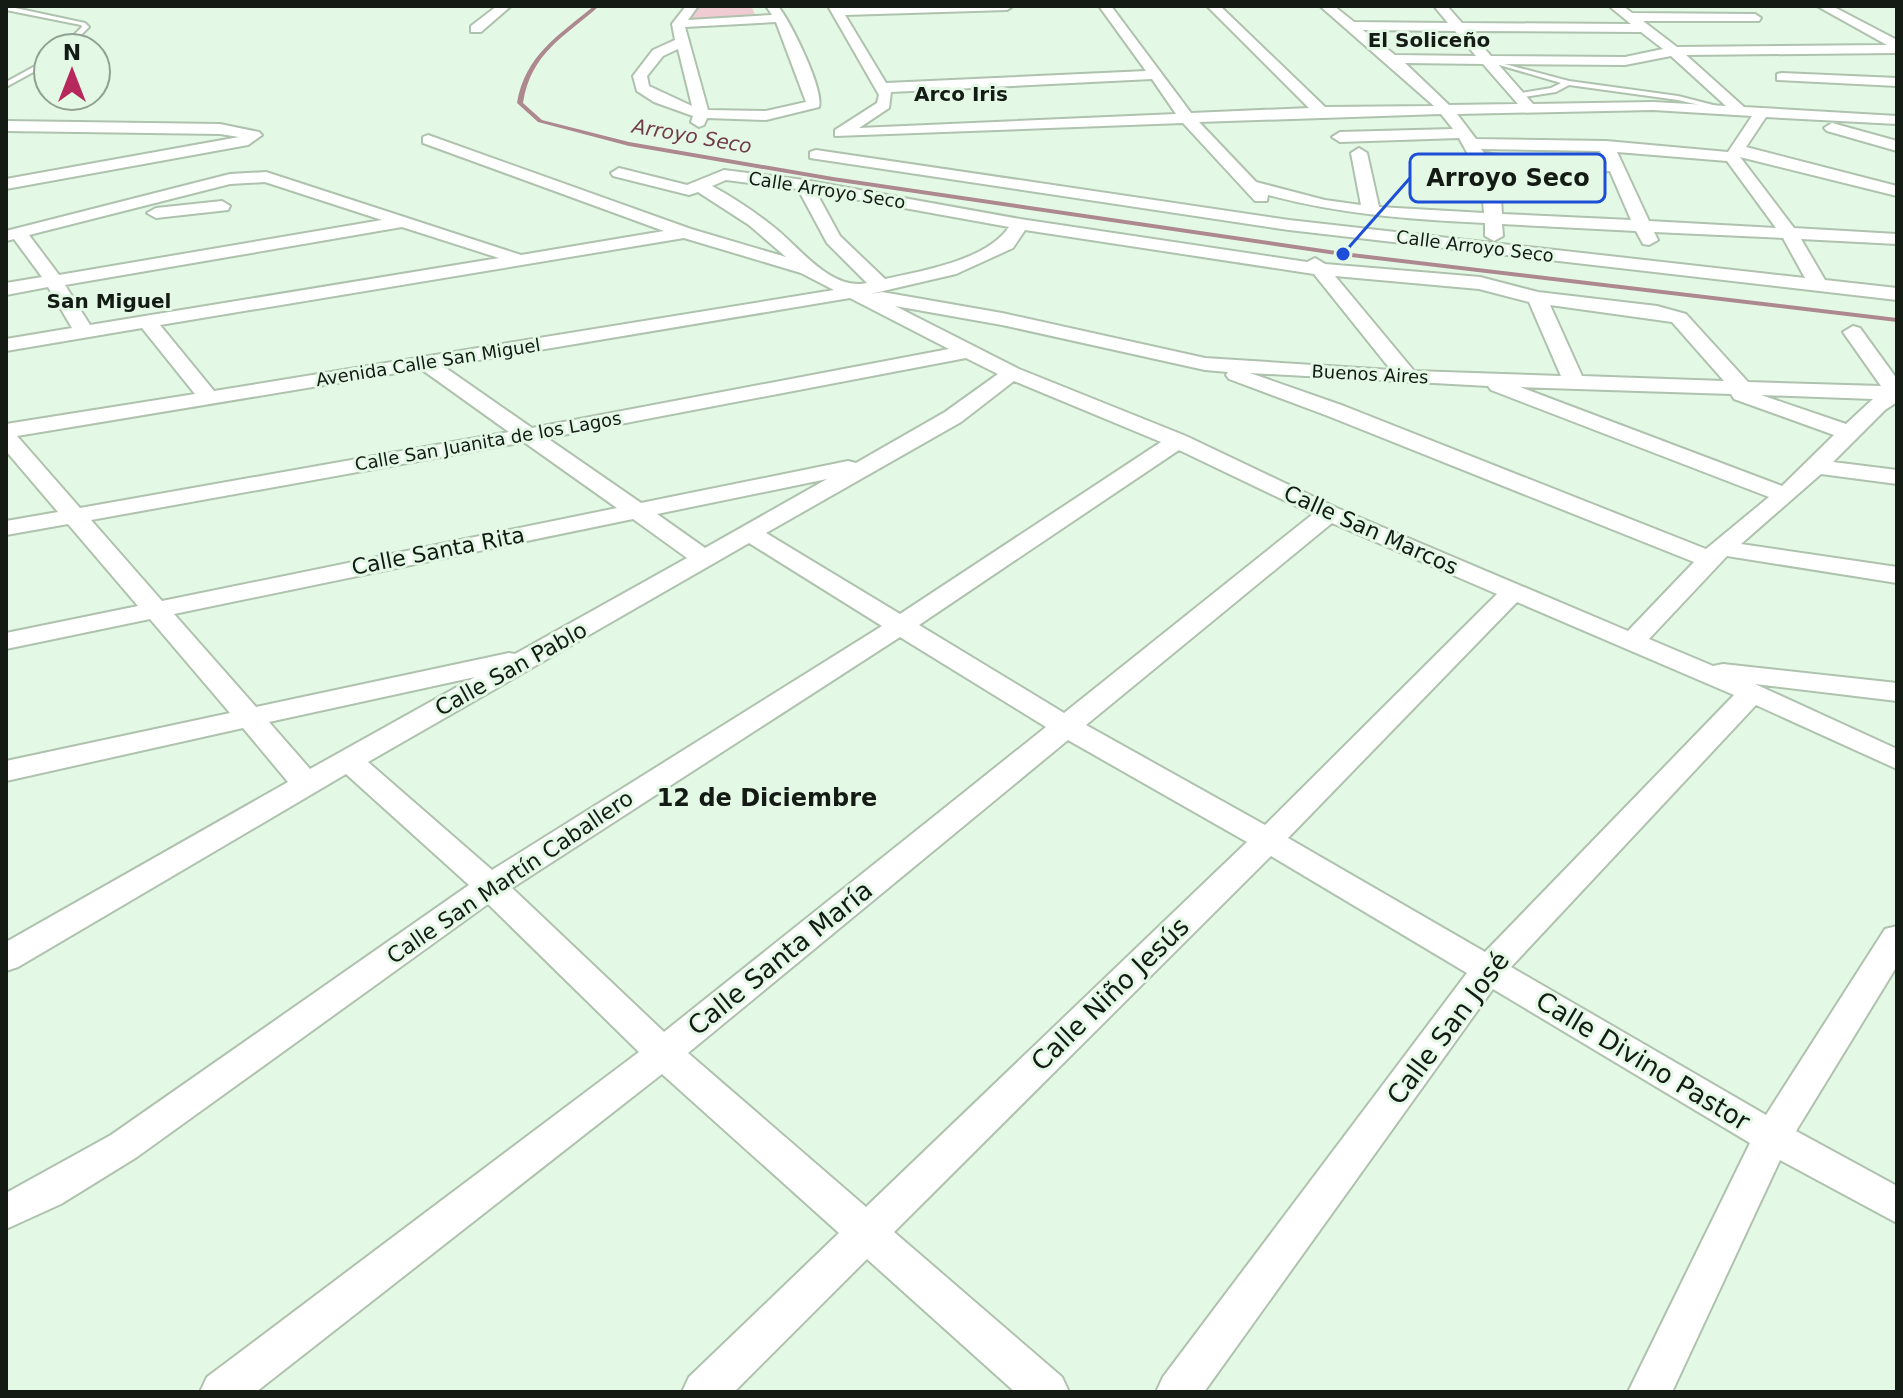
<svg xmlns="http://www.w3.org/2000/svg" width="1903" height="1398" font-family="'DejaVu Sans',sans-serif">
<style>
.green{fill:#f1cbd2}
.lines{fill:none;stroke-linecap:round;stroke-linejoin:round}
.stream{fill:#ae888f;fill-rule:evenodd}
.lane-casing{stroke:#aec2ae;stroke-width:4}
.street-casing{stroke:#aec2ae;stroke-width:4}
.lane{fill:#fff;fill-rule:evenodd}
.street{fill:#fff;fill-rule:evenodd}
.labels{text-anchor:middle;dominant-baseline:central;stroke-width:6;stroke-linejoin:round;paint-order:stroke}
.far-street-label{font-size:18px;fill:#131b14;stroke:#e4f9e5}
.far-neighbourhood-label{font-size:20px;font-weight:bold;fill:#131b14;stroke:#e4f9e5}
.far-water-label{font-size:20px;font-style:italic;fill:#713b49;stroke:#e4f9e5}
.street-label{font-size:22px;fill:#131b14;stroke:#e4f9e5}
.neighbourhood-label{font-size:24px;font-weight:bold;fill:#131b14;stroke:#e4f9e5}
.near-street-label{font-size:26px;fill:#131b14;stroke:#e4f9e5}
.leader{fill:none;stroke:#1d4ed8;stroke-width:3}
.callout-dot{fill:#1d4ed8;stroke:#e4f9e5;stroke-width:3}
.callout{fill:#e4f9e5;stroke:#1d4ed8;stroke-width:3}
.callout-label{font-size:24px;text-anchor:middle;font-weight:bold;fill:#131b14}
</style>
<rect width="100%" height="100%" fill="#e4f9e5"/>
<path class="green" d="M699 6H751L756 16 686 20Z"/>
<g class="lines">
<path class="stream" d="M594 6H599C565 37 531 52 523 103L542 120 629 142 833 177 1343 252 1897 318V322L1343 256 833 181 629 146 538 122 517 103C525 55 559 35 594 6Z"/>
<g class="lane-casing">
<path id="lane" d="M6 6 85 23 89 27 68 48H61L82 27 81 25 6 10Z
M1482 58 1569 81 1678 96 1729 109 1725 111 1678 100 1569 85 1556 92 1518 98 1515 94 1551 88 1561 83 1482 60Z
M48 59V64L6 87V82Z"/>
</g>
<g class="street-casing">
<path id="street" d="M497 6H511L481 32H471V26Z
M686 6H698L688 20 772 15 766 6H778C791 23 824 89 819 107L766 120 707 118 704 125 699 127 691 122 693 116 654 102 637 91 633 76 653 50 675 40 672 24ZM776 22 806 102 766 111 708 110 685 27ZM678 49 692 106 649 86 647 76 663 56Z
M828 6H1013L1007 10 845 15 886 83 1146 71 1099 6H1111L1191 113 1309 108 1207 6H1220L1325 107 1434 106 1320 6H1334L1354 22 1448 23 1434 6H1447L1462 23 1631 24 1609 6H1623L1632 13 1755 14 1761 18 1759 21H1643L1677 47 1887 45 1817 6H1832L1897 40V53L1686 55 1744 107 1897 116V124L1766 117 1746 147 1897 186V196L1740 157 1794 228 1897 234V244L1801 239 1825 280 1897 288V300L1289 230 810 158V152L816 150 1289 220 1805 278 1783 238 1654 232 1658 240 1649 245 1643 244 1636 231 1502 224 1503 236 1494 241 1485 236V223C1408 219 1344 215 1268 195L1267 201H1255L1183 123 835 136V130L877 103 879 95ZM1363 30 1455 31 1476 56 1395 55ZM1469 31 1641 32 1663 49 1625 57 1491 56ZM1671 56 1726 106 1653 102 1533 104 1498 64 1625 65ZM1405 63 1483 64 1518 104 1449 105ZM1152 79 1176 114 859 128 889 108 891 92ZM1653 110 1752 116 1728 152 1606 141 1476 139 1457 114ZM1441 114 1453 129 1340 132 1332 137 1340 142 1459 138C1473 162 1483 185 1484 213L1379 207 1367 153 1359 148 1351 153 1361 205 1325 200 1256 182 1199 122ZM1481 149 1600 151 1605 162 1563 163 1484 153ZM1617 152 1727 161 1776 228 1649 221ZM1489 162 1563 173 1610 171 1631 220 1502 214 1501 198Z
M1782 73 1897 78V86L1777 80V74Z
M6 121 220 124 259 132 262 135 248 145 6 189V179L239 137 220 134 6 131Z
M1832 123 1897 141V151L1827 131 1824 128Z
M428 135 691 229 786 257 749 225 698 192 689 195 613 176 611 173 619 168 687 185 724 170 804 180 1020 219 1307 262 1315 258 1325 264 1480 277 1538 292 1657 306 1686 314 1748 382 1881 386 1843 332 1853 326 1860 328 1897 379V402L1885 410 1833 462 1897 470V484L1821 474 1741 544 1897 567V583L1727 556 1649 639 1713 666 1723 664 1897 683V701L1755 684 1897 749V769L1756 705 1511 967 1766 1115 1885 929 1897 926V966L1796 1131 1897 1186V1223L1780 1160 1672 1392H1628L1750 1143 1493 989 1204 1392H1156L1163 1377 1467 973 1271 856 894 1232 1062 1377 1069 1392H1015L867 1259 734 1392H682L689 1377 839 1233 662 1074 256 1392H200L207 1377 639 1052 488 904 137 1157 61 1204 6 1229V1193L111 1135 469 885 346 774 18 967 6 971V942L288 782 243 728 6 781V761L230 713 150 619 6 649V633L138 606 68 524 6 535V521L58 512 6 451V424L195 394 142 328 6 351V339L72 328 48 287 6 295V283L42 277 14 239 6 241V231L230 174 266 172 521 255 664 231 423 143V137ZM726 180 798 189 827 243 867 283C831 291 800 248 775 228 755 212 734 198 712 186ZM265 182 382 220 59 275 29 235 230 184ZM816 192 1009 227C987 260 922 271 885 279L840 236ZM402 227 499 258 90 325 65 285ZM1025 230 1314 274 1391 370 1205 358 1002 313 882 292 870 294 956 274 1013 248ZM684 238 801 273 834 290 214 391 160 325ZM1335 276 1479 289 1529 302 1561 376 1414 371ZM850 298 949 349 532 428 443 366ZM1550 305 1672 322 1724 381 1582 376ZM895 306 1002 325 1205 370 1228 372 1226 375 1229 379 1328 416 1694 562 1628 631 1337 508 1186 436 1019 369ZM966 358 998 374 945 412 856 463 848 461 641 503 547 438ZM421 369 509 432 80 508 17 436ZM1250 373 1488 386 1491 390 1769 497 1706 549 1344 406ZM1014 381 1161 442 900 614 766 533 961 422ZM1520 387 1731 394 1734 399 1834 435 1782 486ZM1761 395 1873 399 1846 424ZM524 442 617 508 162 601 91 520ZM1179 450 1313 514 1064 713 919 625ZM827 479 705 548 657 514ZM633 519 687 558 515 654 509 653 256 707 174 614ZM1332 523 1497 594 1265 825 1086 725ZM749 543 882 626 492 870 368 762ZM1517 602 1734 695 1485 952 1288 838ZM900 637 1046 727 664 1032 512 888ZM475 677 310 769 269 722ZM1068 740 1247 842 866 1207 688 1053Z
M222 201 230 206 228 210 156 218 147 213 156 208Z"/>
</g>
<use href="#lane" class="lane"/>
<use href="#street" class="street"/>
</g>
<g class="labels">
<g class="far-street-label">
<text transform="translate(827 190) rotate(9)">Calle Arroyo Seco</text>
<text transform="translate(1475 246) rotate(7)">Calle Arroyo Seco</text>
<text transform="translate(428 362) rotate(-9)">Avenida Calle San Miguel</text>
<text transform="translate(1370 374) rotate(3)">Buenos Aires</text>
<text transform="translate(488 441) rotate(-10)">Calle San Juanita de los Lagos</text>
</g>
<g class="far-neighbourhood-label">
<text x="1429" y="40">El Soliceño</text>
<text x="961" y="94">Arco Iris</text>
<text x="109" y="301">San Miguel</text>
</g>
<g class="far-water-label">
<text transform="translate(692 136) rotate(10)">Arroyo Seco</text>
</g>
<g class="street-label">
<text transform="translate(1371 530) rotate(24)">Calle San Marcos</text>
<text transform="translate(438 551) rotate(-11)">Calle Santa Rita</text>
<text transform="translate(511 669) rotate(-29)">Calle San Pablo</text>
<text transform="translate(510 877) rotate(-34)">Calle San Martín Caballero</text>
</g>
<g class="neighbourhood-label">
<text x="767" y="798">12 de Diciembre</text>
</g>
<g class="near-street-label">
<text transform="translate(780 958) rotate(-39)">Calle Santa María</text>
<text transform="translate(1110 994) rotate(-44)">Calle Niño Jesús</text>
<text transform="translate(1448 1028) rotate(-53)">Calle San José</text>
<text transform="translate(1643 1061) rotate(31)">Calle Divino Pastor</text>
</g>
</g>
<path class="leader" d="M1343 254L1410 178"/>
<circle class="callout-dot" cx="1343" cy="254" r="8"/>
<rect class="callout" x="1410" y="154" width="195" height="48" rx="8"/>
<g class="callout-label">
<text x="1508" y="186">Arroyo Seco</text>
</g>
<rect width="1903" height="1398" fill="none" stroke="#131b14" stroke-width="16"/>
<g transform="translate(72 72)"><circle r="38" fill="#e4f9e5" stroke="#90a091" stroke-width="2"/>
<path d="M0-6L14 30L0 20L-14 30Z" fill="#b7295c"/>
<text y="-12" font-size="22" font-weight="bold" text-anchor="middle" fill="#131b14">N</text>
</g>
</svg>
